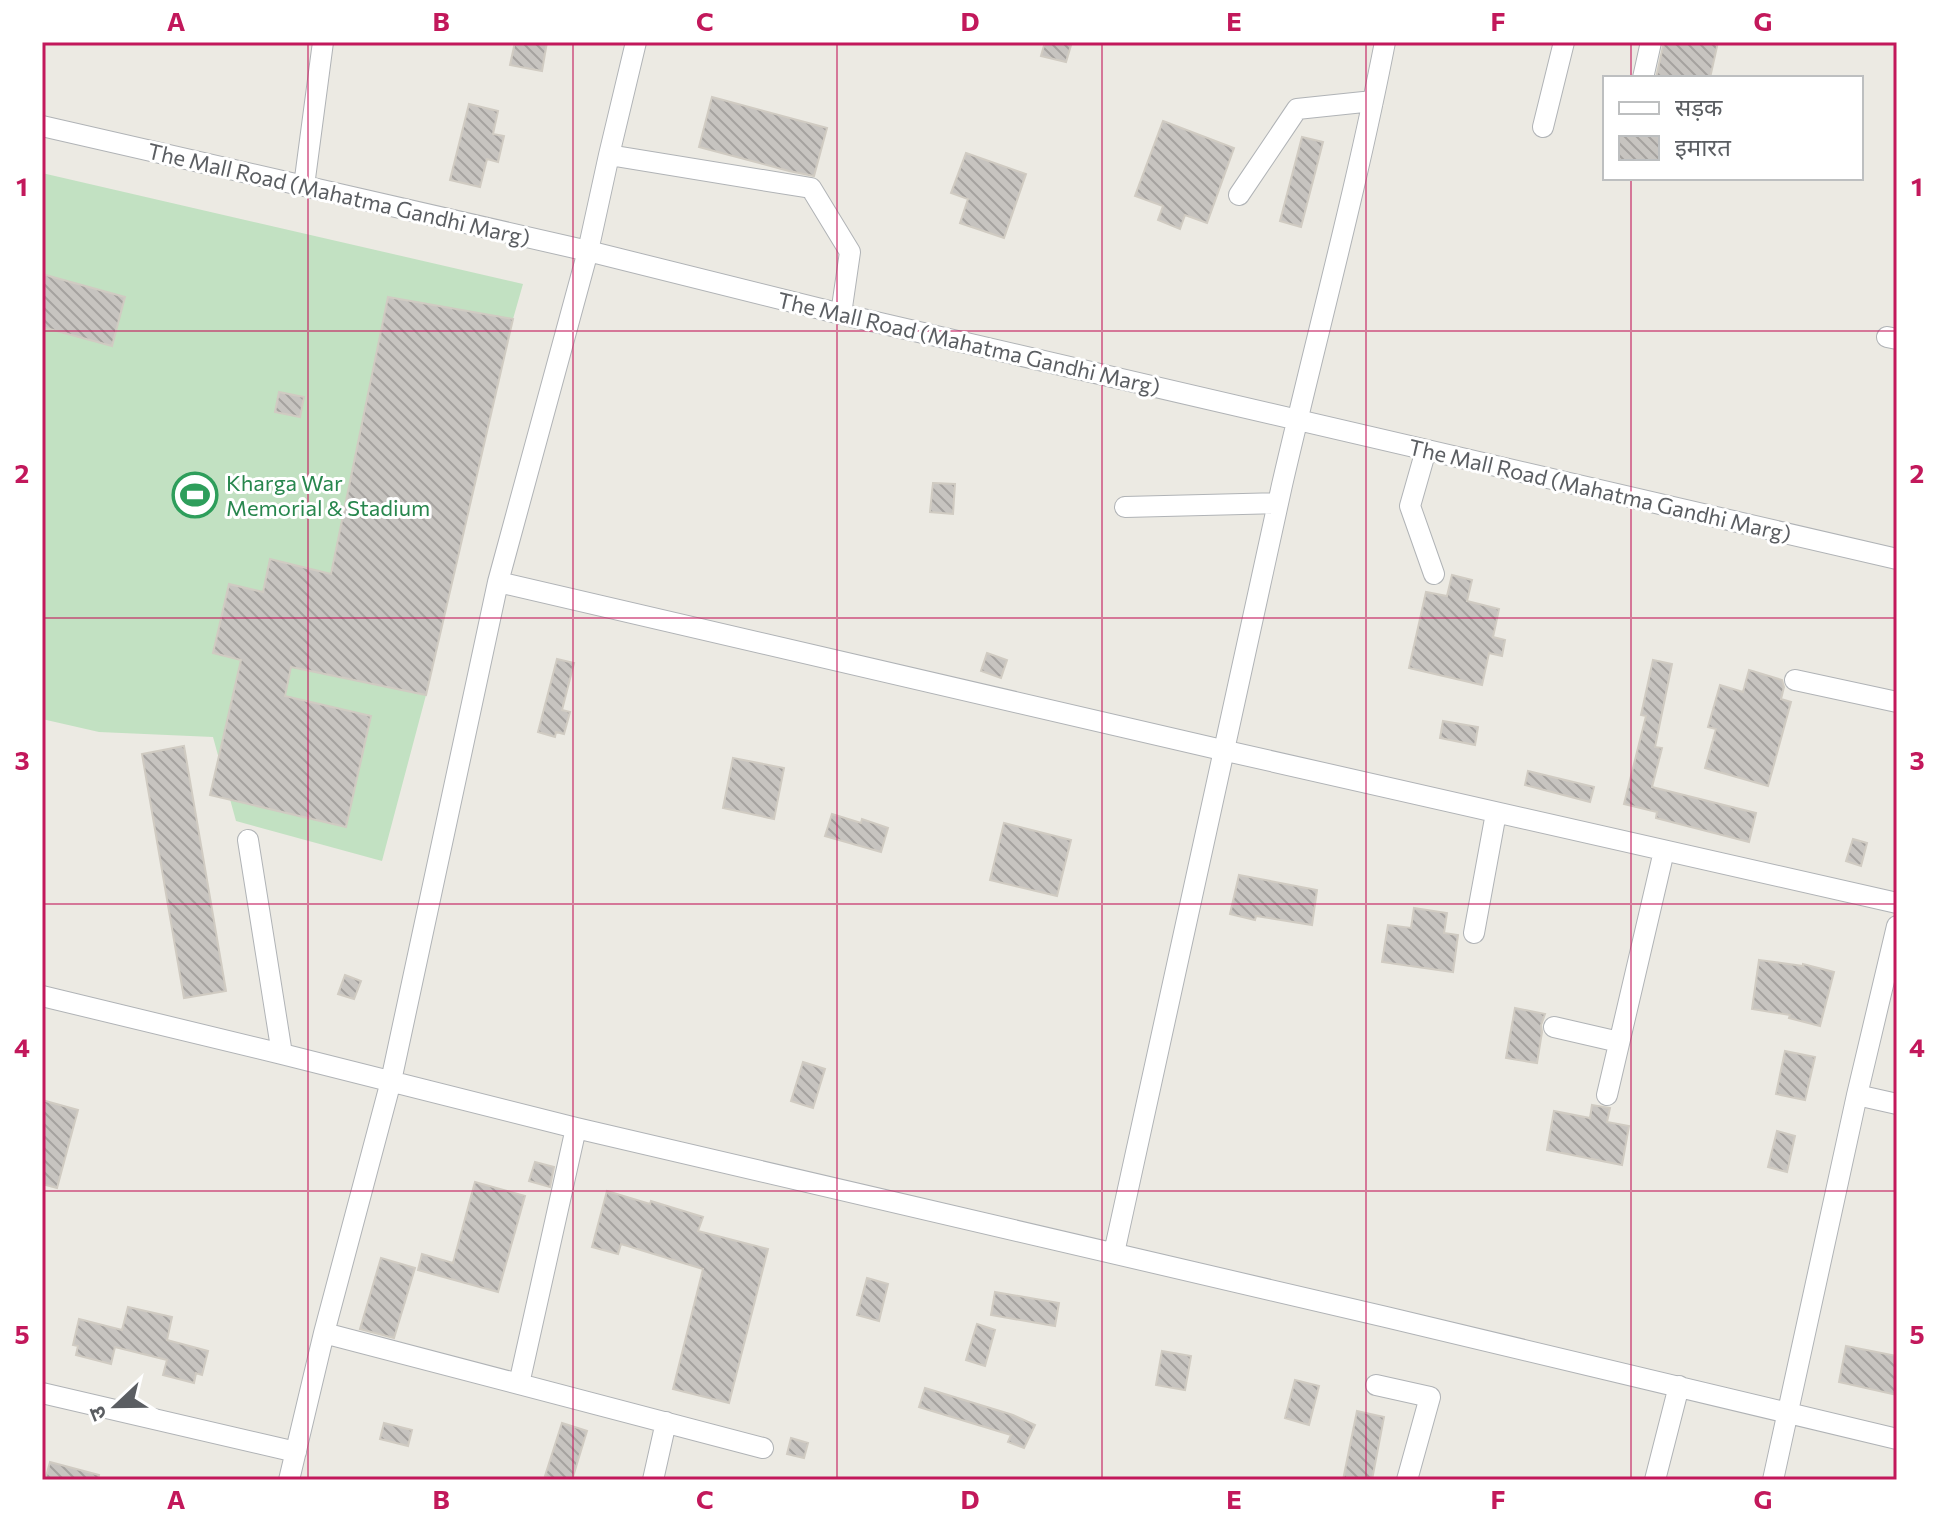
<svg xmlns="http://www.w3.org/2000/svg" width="1939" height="1522" font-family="Commissioner,'Noto Sans Devanagari',sans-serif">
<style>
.pitch{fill:#c2e1c2}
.building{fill:url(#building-back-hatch);stroke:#d0cbc2;stroke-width:2}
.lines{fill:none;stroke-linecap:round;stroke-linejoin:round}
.minor-casing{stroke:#b0b3b6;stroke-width:22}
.minor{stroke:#fff;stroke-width:20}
.grid{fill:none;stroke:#c2185b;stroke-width:2;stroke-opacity:0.55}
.labels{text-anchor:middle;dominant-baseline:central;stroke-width:6;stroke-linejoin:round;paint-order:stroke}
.street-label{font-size:22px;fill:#5b5e62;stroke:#fff}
.leisure-label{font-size:22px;fill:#27864d;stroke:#fff;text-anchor:start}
.neatline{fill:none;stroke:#c2185b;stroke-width:3}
.grid-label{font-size:26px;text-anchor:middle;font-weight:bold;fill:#c2185b}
</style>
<defs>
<pattern id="building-back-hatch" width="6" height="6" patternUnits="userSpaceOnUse" patternTransform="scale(2)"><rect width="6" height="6" fill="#c7c4c0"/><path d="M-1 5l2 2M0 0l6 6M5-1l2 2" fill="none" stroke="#a5a29f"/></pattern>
</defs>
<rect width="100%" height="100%" fill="#eceae3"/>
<path class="pitch" d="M42 173 523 284 513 319 388 298 311 670 426 695 382 861 236 821 213 737 99 732 42 719Z"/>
<path class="building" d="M515 42H547L542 71 510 65Z
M1045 42H1072L1066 62 1041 56Z
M1664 42H1718L1710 78H1656Z
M712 97 827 128 814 176 789 171 699 147Z
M469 104 498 111 493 134 504 136 498 162 487 159 480 187 450 180Z
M1163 121 1234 148 1207 223 1185 215 1180 229 1158 220 1163 206 1135 196Z
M1302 137 1323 142 1301 227 1280 221Z
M966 153 1026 174 1004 238 960 223 968 199 951 193Z
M42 274 125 297 112 346 42 327Z
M388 297 513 319 426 695 291 667 285 696 371 716 346 827 210 795 241 660 213 653 229 584 263 592 270 559 331 574Z
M279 392 304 397 300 417 275 412Z
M933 483 955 484 953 514 930 512Z
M1452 575 1472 580 1467 601 1499 609 1493 637 1505 640 1502 656 1489 653 1482 685 1409 668 1426 592 1447 596Z
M987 653 1007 660 1001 678 981 671Z
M557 659 574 663 562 710 570 712 564 734 556 732 555 737 538 732Z
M1653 660 1672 664 1655 747 1662 748 1652 787 1756 813 1749 842 1656 818 1657 812 1624 804 1646 716 1641 715Z
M1749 670 1782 680 1784 687 1781 699 1791 702 1768 786 1705 768 1716 729 1708 727 1720 685 1743 692Z
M1443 721 1478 727 1475 745 1440 738Z
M184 746 226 991 184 998 142 754Z
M733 758 784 768 774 819 723 808Z
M1528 771 1594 787 1590 802 1525 785Z
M832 814 861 823 862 819 888 828 881 852 825 836Z
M1004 823 1071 840 1057 896 990 880Z
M1853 839 1867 843 1861 866 1846 861Z
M1239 875 1317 890 1312 925 1256 916 1255 920 1230 914Z
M1414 908 1447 913 1444 933 1458 935 1453 972 1382 962 1388 925 1411 928Z
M1759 960 1803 966V964L1834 972 1820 1026 1789 1018 1790 1015 1752 1009Z
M345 975 361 981 354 999 338 994Z
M1515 1008 1545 1014 1541 1025 1542 1032 1537 1063 1506 1058Z
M1785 1051 1815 1057 1805 1100 1776 1094Z
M803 1062 825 1069 813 1108 791 1101Z
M42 1100 78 1110 57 1188 42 1184Z
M1592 1105 1610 1108 1607 1122 1629 1126 1622 1165 1547 1150 1554 1111 1590 1118Z
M1777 1131 1795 1136 1787 1172 1768 1167Z
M535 1162 554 1167 550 1187 529 1181Z
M475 1182 525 1196 498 1292 418 1270 422 1254 453 1263Z
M607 1191 650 1204 651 1201 703 1217 698 1231 768 1249 729 1403 673 1389 703 1269 621 1244 618 1254 592 1247Z
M381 1258 415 1268 394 1338 360 1329Z
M867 1278 888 1284 879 1321 857 1315Z
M995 1292 1059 1303 1055 1326 991 1315Z
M128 1307 172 1317 167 1340 208 1351 202 1375 196 1373 194 1383 163 1375 167 1360 115 1347 111 1364 76 1355 78 1346 73 1345 79 1319 122 1330Z
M977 1324 995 1330 985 1366 966 1360Z
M1846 1346 1897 1356V1395L1839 1382Z
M1162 1351 1191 1356 1185 1390 1156 1385Z
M1295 1380 1319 1386 1309 1425 1285 1418Z
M925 1388 1013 1415 1035 1425 1024 1448 1008 1442 1011 1435 919 1407Z
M1357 1411 1384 1417 1372 1480H1343Z
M384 1423 412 1430 408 1446 380 1439Z
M562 1423 587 1431 572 1480H555L545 1476Z
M791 1438 808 1443 804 1458 787 1454Z
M50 1462 99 1475 98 1480H45Z"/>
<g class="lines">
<g class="minor-casing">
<path id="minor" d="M1643 78 1651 42
M42 126 588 251 841 314 1897 559
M1543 127 1564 42
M609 155 811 188 850 252 841 314
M304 186 323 42
M1239 195 1297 109 1373 101
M1887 337 1897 339
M1426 450 1410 506 1434 574
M1125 507 1278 503
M498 582 1222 750 1897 903
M1795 680 1897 702
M248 840 282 1054
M1474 933 1496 813
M42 996 282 1054 576 1128 1386 1317 1897 1439
M1554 1027 1619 1042
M1607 1095 1664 851
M1857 1095 1897 1104
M1114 1253C1169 997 1224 741 1282 485 1316 338 1356 191 1385 42
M324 1333 763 1448
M519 1384 576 1128
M1376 1385 1430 1397 1407 1480
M42 1393 296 1452
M289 1480 324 1333 391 1081 498 582 588 251 609 155 636 42
M653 1480 666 1422
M1655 1480 1679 1386
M1773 1480 1857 1095 1897 926"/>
</g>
<use href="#minor" class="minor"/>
</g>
<path class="grid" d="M308 42V1480M573 42V1480M837 42V1480M1102 42V1480M1366 42V1480M1631 42V78M1631 178V1480M42 331H1897M42 618H1897M42 904H1897M42 1191H1897"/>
<defs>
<g id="stadium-ring" transform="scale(2.3)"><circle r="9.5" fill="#fff" stroke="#2e9e5b" stroke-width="1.5"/><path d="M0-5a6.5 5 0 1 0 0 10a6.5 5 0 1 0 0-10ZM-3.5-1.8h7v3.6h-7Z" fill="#2e9e5b"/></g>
</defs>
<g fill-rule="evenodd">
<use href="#stadium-ring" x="195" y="495"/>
</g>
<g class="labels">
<g class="street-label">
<text transform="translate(339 194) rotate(13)">The Mall Road (Mahatma Gandhi Marg)</text>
<text transform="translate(969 343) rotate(13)">The Mall Road (Mahatma Gandhi Marg)</text>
<text transform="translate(1600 490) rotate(13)">The Mall Road (Mahatma Gandhi Marg)</text>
</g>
<g class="leisure-label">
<text x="226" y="482">Kharga War<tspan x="226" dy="25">Memorial &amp; Stadium</tspan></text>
</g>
</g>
<rect width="1939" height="1522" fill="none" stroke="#ffffff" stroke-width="88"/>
<rect x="1603" y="76" width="260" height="104" fill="#ffffff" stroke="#bdbfc0" stroke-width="2"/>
<rect x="1619" y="102" width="40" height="12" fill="#ffffff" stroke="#bdbfc0" stroke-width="2"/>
<text x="1675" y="116" font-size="24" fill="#5b5e62">सड़क</text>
<rect x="1619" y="136" width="40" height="24" fill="url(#building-back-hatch)" stroke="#bdbfc0" stroke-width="2"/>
<text x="1675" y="156" font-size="24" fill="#5b5e62">इमारत</text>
<g transform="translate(116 1406) rotate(248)" stroke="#ffffff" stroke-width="6" paint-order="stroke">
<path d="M0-6L14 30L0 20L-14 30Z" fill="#5b5e62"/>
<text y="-12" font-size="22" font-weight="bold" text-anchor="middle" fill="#5b5e62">उ</text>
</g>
<rect x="44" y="44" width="1851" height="1434" class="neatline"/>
<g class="grid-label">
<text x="176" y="31">A</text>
<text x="441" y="31">B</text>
<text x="705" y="31">C</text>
<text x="970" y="31">D</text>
<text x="1234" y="31">E</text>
<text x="1498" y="31">F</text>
<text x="1763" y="31">G</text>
<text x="22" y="196">1</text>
<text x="1917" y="196">1</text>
<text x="22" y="483">2</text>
<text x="1917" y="483">2</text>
<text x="22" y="770">3</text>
<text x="1917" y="770">3</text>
<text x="22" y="1057">4</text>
<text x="1917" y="1057">4</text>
<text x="22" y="1344">5</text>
<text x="1917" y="1344">5</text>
<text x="176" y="1509">A</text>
<text x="441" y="1509">B</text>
<text x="705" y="1509">C</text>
<text x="970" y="1509">D</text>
<text x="1234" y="1509">E</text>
<text x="1498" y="1509">F</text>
<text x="1763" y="1509">G</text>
</g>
</svg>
